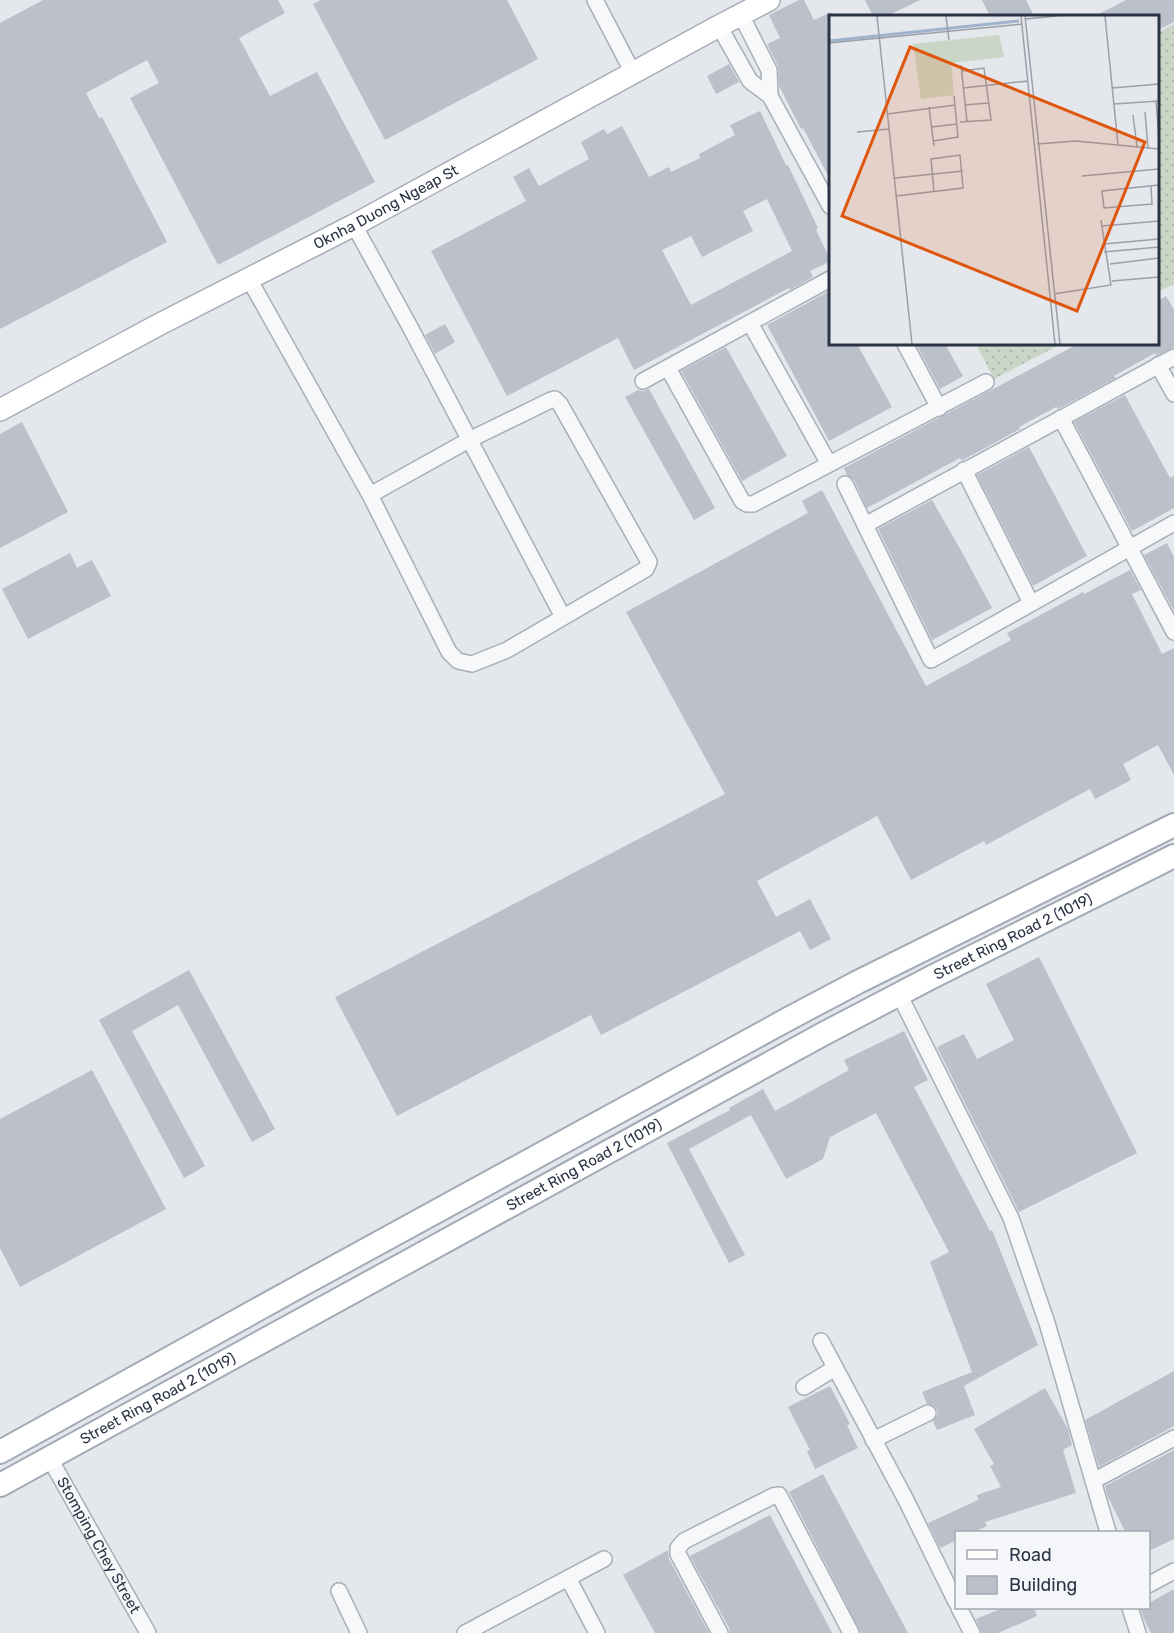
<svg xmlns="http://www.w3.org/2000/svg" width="1174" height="1633" font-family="Rubik,sans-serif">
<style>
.grass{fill:url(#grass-dots)}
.building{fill:#bbc0ca;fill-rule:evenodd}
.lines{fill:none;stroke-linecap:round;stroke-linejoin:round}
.street-casing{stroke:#a9aeb7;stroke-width:18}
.secondary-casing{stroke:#a9aeb7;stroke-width:24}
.primary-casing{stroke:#a3abb8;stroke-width:26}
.street{stroke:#f7f8fa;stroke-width:15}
.secondary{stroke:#fff;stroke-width:21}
.primary{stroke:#fff;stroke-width:22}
.labels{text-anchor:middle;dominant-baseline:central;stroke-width:4.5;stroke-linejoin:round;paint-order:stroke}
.street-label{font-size:15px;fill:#2b3445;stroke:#f4f6f9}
.inset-river{fill:none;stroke:#9fb4cc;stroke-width:3}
.inset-road{fill:none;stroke:#9a9fa9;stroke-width:1.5}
.view{fill:#df570f;fill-opacity:0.15;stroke:#df570f;stroke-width:3}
.inset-edge{fill:none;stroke:#2b3445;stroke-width:3}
</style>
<defs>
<pattern id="grass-dots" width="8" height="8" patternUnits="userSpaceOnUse" patternTransform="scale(1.5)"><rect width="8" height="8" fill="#c9d6c5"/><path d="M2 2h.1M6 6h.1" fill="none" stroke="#adb8ab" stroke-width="1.8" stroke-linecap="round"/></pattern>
</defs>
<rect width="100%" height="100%" fill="#e4e7ec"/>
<path class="grass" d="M1174 24V284L1158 292V33Z
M976 344H1061L994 379Z"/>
<path class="building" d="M43 0H278L285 13 239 38 270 96 317 72 375 182 218 265 130 98 159 83 147 60 86 93 99 118 102 117 167 242 0 329V23Z
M321 0H507L538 59 385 140 313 4Z
M799 0H804L814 20 831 12V181L803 128 801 129 779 86 778 66 767 44 780 38 769 15Z
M865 0H920L887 16H873Z
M982 0H1026L1034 16H990Z
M1126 0H1174V22L1158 30V16H1095Z
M729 64 739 82 716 94 707 76Z
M760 111 786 165H788L818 228 816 230 831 261 810 271 813 277 790 290 789 288 634 370 618 338 507 396 431 251 526 201 513 177 529 168 539 186 589 159 581 142 604 129 607 134 622 126 649 177 669 167 671 172 700 158 699 154 735 135 730 125ZM767 199 792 251 691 305 662 250 691 236 702 257 753 231 743 211Z
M831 290V344H857L892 407 829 441 767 325Z
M1166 296 1174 310V347L1156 356 1155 353 1114 376 1116 378 1058 409 1056 407 1019 427 1020 429 963 460 962 461 960 458 867 508 854 480 847 475 844 468 1078 344H1158V301Z
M445 324 455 342 435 354 425 335Z
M916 344H945L963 376 940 389Z
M726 347 787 456 742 481 681 371Z
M649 389 715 508 694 520 625 397 638 390 643 391Z
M1125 395 1170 478 1174 476V508L1132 531 1074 422Z
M22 422 68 512 0 548V434Z
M1029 447 1087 556 1033 586 977 475Z
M822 490 926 686 1011 640 1007 633 1083 592 1084 594 1130 570 1141 590 1132 594 1162 654 1174 648V775L1158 745 1123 764 1131 780 1095 799 1090 789 986 845 984 841 911 880 877 816 757 881 776 917 810 899 831 939 810 950 800 931 601 1035 591 1015 397 1116 335 997 725 794 626 612 808 513 802 501Z
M932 500 963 554 992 608 932 640 878 529Z
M1167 543 1174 557V611L1144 555Z
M70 553 77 568 92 560 111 596 28 639 2 589Z
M1039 957 1137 1153 1019 1212 937 1047 964 1034 977 1059 1014 1040 986 984Z
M189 970 275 1129 252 1142 178 1005 132 1031 205 1166 184 1178 99 1020Z
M904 1031 928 1080 914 1087 990 1231 992 1230 1038 1345 964 1386 975 1415 937 1430 933 1421 938 1414 937 1409 933 1405 927 1404 922 1392 972 1372 930 1262 949 1252 876 1113 830 1137 823 1159 786 1179 751 1115 689 1149 745 1255 729 1263 667 1143 730 1110 729 1108 763 1089 775 1111 849 1070 844 1060Z
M92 1070 166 1209 20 1287 0 1248V1119Z
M1174 1371V1426L1099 1467 1085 1420Z
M830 1386 850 1424 847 1425 858 1448 815 1469 807 1451 810 1450 788 1407Z
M1045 1388 1068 1429 1072 1445 1063 1450 1076 1493 985 1522 987 1526 972 1533H957V1540L940 1548 928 1523 978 1500 977 1495 1001 1487 990 1466 994 1464 974 1429Z
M1174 1450V1539L1149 1551V1533H1126L1107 1495 1105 1486Z
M823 1474 908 1633H861L789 1492Z
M770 1515 832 1633H730L729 1628 690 1556Z
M668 1550 669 1559 709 1633H655L623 1575Z
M1174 1589V1633H1151L1144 1619 1140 1608H1149V1603Z
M1003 1608H1034L1037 1616 998 1633H982L976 1619Z"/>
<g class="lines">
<g class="street-casing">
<g id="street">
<path d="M595 0 633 73"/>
<path d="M741 15 769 70 770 96"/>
<path d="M719 26 750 81 770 96 830 206"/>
<path d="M354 225 410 327 563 617"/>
<path d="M249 279 370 495 449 652 458 661 472 664 507 650 646 569 649 562 560 404 555 399 551 400 469 440 370 495"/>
<path d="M750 323 829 464"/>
<path d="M905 344 939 408"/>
<path d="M1158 365 1174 394"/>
<path d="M668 368 742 501 747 504H753L986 382"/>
<path d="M643 381 830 279"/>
<path d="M1061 418 1174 632"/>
<path d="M964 470 1031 603"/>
<path d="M845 484 931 660 1174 523"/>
<path d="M865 525 1174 357"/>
<path d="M899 994 1011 1218 1047 1323 1108 1532"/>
<path d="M821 1341 906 1500 956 1602"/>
<path d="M804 1387 835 1368"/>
<path d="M873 1440 928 1413"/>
<path id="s1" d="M50 1459 148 1633"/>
<path d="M1093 1481 1174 1438"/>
<path d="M568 1578 597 1633"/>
<path d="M1148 1585 1174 1571"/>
<path d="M339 1591 359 1633"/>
<path d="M959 1608 972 1633"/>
<path d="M1130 1608 1138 1633"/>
<path d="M465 1633 604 1559"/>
<path d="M720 1633 678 1554V1548L684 1541 773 1496 779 1495 851 1633"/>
</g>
</g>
<g class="secondary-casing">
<g id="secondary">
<path id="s2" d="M0 410 160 324 354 225 719 26 769 0"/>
</g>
</g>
<g class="primary-casing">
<g id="primary">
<path d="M0 1452 300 1286 790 1018 858 982 1174 825"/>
<path id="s3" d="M0 1485 825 1033 932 977 1174 856"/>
</g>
</g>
<use href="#street" class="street"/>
<use href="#secondary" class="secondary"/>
<use href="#primary" class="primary"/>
</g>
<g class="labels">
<g class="street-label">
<text stroke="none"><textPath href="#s2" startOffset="436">Oknha Duong Ngeap St</textPath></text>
<text stroke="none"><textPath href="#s3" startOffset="1152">Street Ring Road 2 (1019)</textPath></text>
<text stroke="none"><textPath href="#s3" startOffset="666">Street Ring Road 2 (1019)</textPath></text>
<text stroke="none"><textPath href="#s3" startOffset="180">Street Ring Road 2 (1019)</textPath></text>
<text stroke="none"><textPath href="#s1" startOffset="99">Stomping Chey Street</textPath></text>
</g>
</g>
<g transform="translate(829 15)">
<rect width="330" height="330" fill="#e4e7ec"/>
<path d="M170 20 175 42 122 48 125 80 92 84 84 29Z" fill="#c9d6c5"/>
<path class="inset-river" d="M0 26 190 6"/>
<path class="inset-road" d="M48 1 83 329M117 1 120 25M192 1 226 329M196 1 231 329M276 1 289 130M196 4 228 1M0 28 193 9M132 50 138 107M134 73 199 66M283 73 330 69M327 86 330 124M285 89 330 86M136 90 159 88M100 92 105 131M316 97 319 133M58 99 126 90M304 100 308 132M131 107 162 105 155 53 133 56M103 112 128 109M28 117 60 114M104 126 129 122 125 81M208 129 247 126 330 134M253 161 330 154M66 163 134 156M322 171 323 189 275 193 273 176 330 170M67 181 134 173 131 140 102 144 105 177M273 211 330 206M275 229 330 224M275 237 330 232M281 249 330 243M283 266 330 262M225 279 282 270 272 205"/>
<path class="view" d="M81 32 316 127 248 296 13 201Z"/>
<rect width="330" height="330" class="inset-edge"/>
</g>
<rect x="955" y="1531" width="195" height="78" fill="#f4f6f9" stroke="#a4a8b1" stroke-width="1.5"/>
<rect x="967" y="1550" width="30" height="9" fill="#ffffff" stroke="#a4a8b1" stroke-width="1.5"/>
<text x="1009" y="1561" font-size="18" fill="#2b3445">Road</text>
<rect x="967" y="1576" width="30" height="18" fill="#bbc0ca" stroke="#a4a8b1" stroke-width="1.5"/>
<text x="1009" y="1591" font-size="18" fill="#2b3445">Building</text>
</svg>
